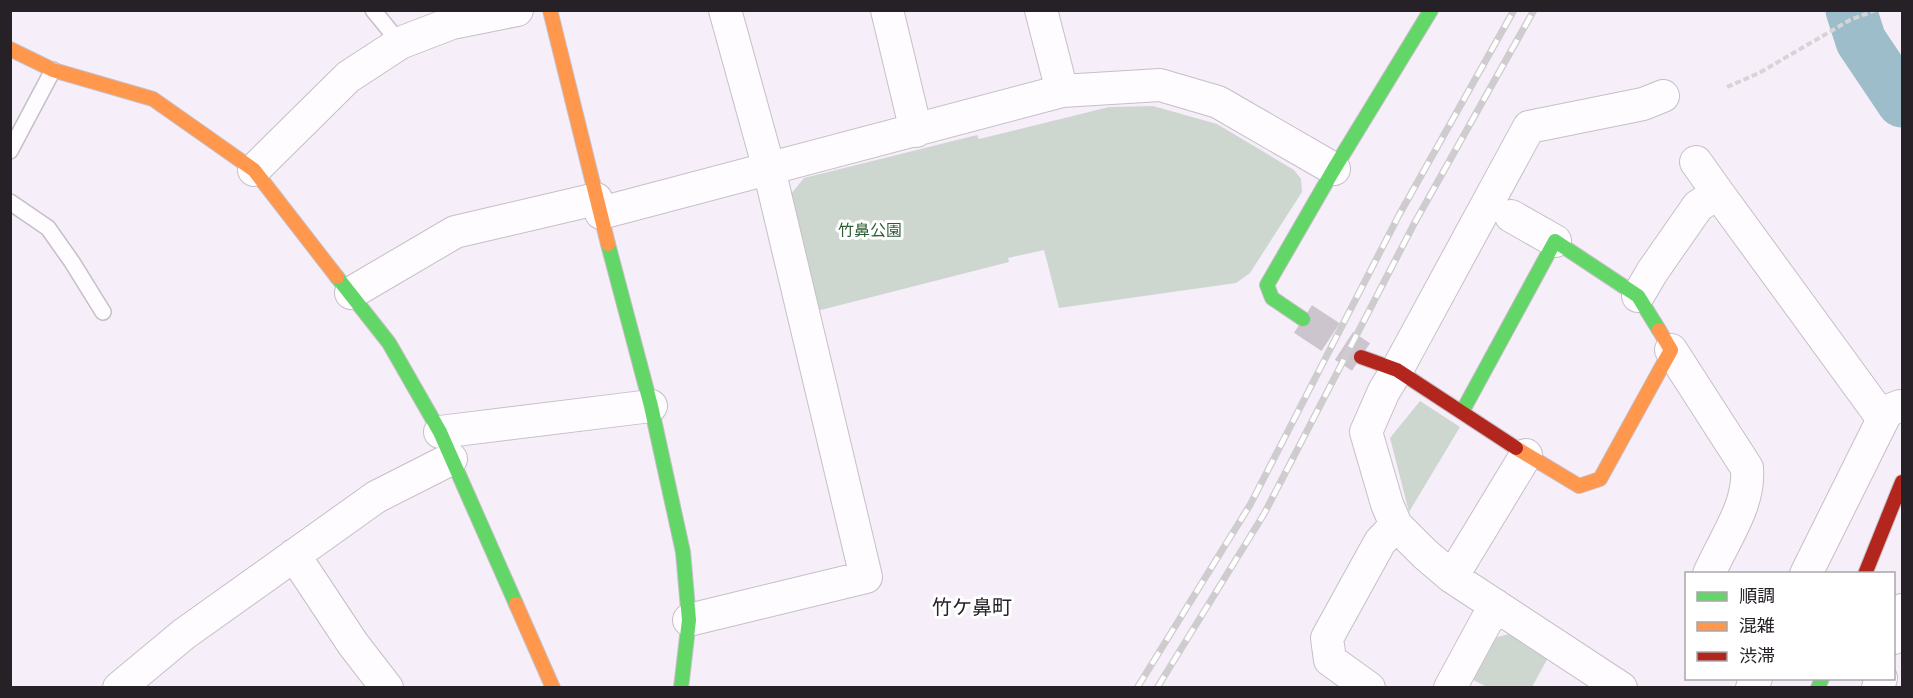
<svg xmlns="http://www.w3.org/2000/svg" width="1913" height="698" font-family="Roboto,'Noto Sans JP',sans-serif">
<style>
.green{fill:#cdd7d0}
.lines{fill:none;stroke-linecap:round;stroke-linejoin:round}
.river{stroke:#9ebdcb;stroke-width:51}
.secondary-tunnel{stroke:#ccc5ce;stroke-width:33;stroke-dasharray:33 16;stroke-linecap:butt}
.lane-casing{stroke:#c6bfc7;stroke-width:18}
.street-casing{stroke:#c6bfc7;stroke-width:34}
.fast-casing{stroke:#c6bfc7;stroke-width:16}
.slow-casing{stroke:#c6bfc7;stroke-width:16}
.jam-casing{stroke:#c6bfc7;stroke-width:16}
.path{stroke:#d7d4d7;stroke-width:4;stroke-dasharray:6 3;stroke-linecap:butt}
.lane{stroke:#fefcfe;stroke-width:15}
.street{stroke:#fefcfe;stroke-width:32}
.fast{stroke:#63d668;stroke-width:14}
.slow{stroke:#ff974d;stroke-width:14}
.jam{stroke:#b3261e;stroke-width:14}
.rail-casing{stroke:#ceccce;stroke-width:7}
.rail{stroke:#fff;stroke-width:4.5;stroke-dasharray:14;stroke-linecap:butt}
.labels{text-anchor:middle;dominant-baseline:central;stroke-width:6;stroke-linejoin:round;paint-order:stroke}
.park-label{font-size:16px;fill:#2c5e35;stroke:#fff}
.quarter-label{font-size:20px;fill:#262027;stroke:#fff}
</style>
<rect width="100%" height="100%" fill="#f6eef8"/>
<path class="green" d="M1153 106 1217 124 1294 170 1301 179 1302 192 1250 273 1236 283 1059 308 1044 250 1008 258 1009 262 813 312 786 200 804 178 977 135 979 139 1109 107Z
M1420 401 1460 427 1409 512 1390 438Z
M1513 633 1549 656 1532 687H1487L1469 678 1490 639Z"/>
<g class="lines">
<path class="river" d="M1851 10 1861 41 1902 102"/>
<path class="secondary-tunnel" d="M1303 319 1361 357"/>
<g class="lane-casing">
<path id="lane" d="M373 10 400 43
M10 151 53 70
M10 202 48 228 72 262 103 312"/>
</g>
<g class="street-casing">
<path id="street" d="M887 10 916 131
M1041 10 1062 91
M1696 162 1718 193
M254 170 348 77 400 43 452 23 517 10
M601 213 1062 91 1160 85 1218 102 1334 169
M1511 216 1555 241
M351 293 455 232 596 199
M1638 296 1652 272 1698 206 1718 193 1883 419
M1671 350 1747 468C1750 506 1724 539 1709 574
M440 432 651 406
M294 555 353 644 387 688
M1806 574 1887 411 1900 406 1902 407
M1452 577 1526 455
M689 620 866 577 769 169 725 10
M1894 638 1902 610
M119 688 184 634 376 497 451 459
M1369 688 1330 660 1327 638 1380 542 1396 525
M1450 688 1495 605
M1621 688 1452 577 1425 554 1396 525 1387 504 1366 432 1384 391 1397 370 1529 127 1643 104 1663 96
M1752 688 1756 678
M1878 688 1881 678"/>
</g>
<g class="fast-casing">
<path id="fast" d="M608 244 651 406 683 552 689 620 681 688
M337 277 389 343 440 432 516 604
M1303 319 1272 298 1267 285 1334 169 1431 10
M1462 412 1555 241 1638 296 1659 330
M1818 688 1822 678"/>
</g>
<g class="slow-casing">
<path id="slow" d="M550 10 608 244
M10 49 53 70 153 99 254 170 337 277
M1516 448 1579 486 1600 479 1671 350 1659 330
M516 604 553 688"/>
</g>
<g class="jam-casing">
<path id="jam" d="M1361 357 1397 370 1516 448
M1865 574 1902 482"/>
</g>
<path class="path" d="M1727 87 1759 73 1850 20 1876 10"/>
<use href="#lane" class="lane"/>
<use href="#street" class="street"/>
<use href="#fast" class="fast"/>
<use href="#slow" class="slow"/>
<use href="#jam" class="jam"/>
<g class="rail-casing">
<path id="rail" d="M1137 688 1250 505 1399 215 1514 10
M1157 688 1264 514 1414 224 1534 10"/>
</g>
<use href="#rail" class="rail"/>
</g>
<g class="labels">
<g class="park-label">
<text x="870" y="230">竹鼻公園</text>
</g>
<g class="quarter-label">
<text x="972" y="607">竹ケ鼻町</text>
</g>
</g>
<rect width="1913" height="698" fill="none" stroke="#262027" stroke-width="24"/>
<rect x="1685" y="572" width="210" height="108" fill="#ffffff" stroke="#a8a6a9" stroke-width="1.5"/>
<rect x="1697" y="592" width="30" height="9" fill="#63d668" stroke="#a8a6a9" stroke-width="1.5"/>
<text x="1739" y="602" font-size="18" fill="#262027">順調</text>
<rect x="1697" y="622" width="30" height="9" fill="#ff974d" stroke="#a8a6a9" stroke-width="1.5"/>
<text x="1739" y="632" font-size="18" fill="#262027">混雑</text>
<rect x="1697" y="652" width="30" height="9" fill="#b3261e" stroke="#a8a6a9" stroke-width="1.5"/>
<text x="1739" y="662" font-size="18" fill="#262027">渋滞</text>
</svg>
